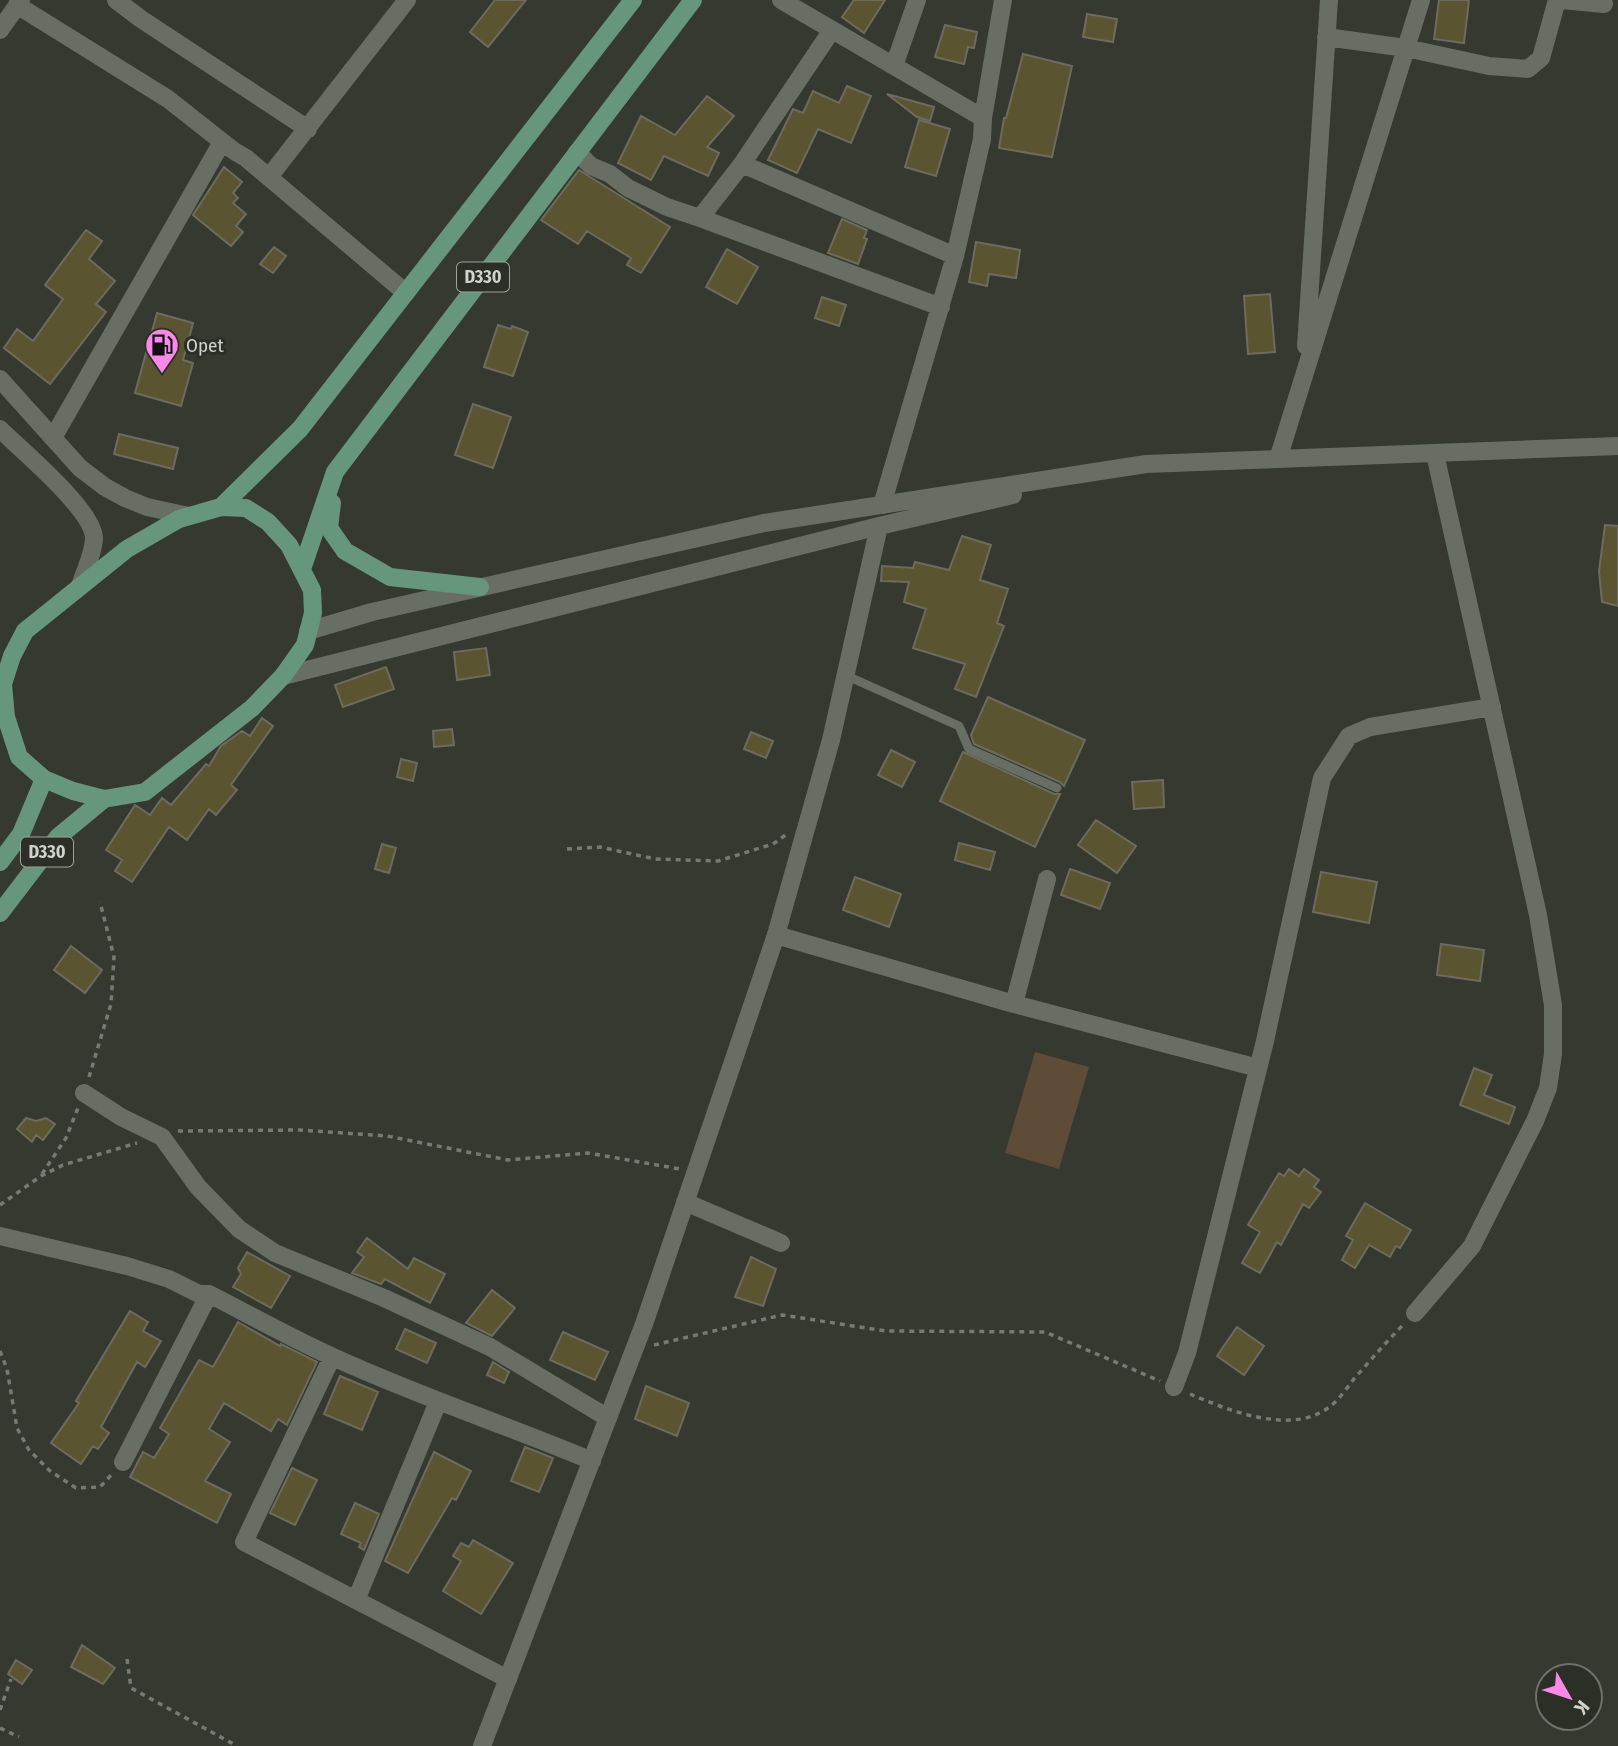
<svg xmlns="http://www.w3.org/2000/svg" width="1618" height="1746" font-family="'Fira Sans Condensed',sans-serif">
<style>
.green{fill:#5e4b38}
.building{fill:#5b5431;stroke:#6d6b60;stroke-width:2}
.lines{fill:none;stroke-linecap:round;stroke-linejoin:round}
.path{stroke:#777a72;stroke-width:3.5;stroke-dasharray:5 5;stroke-linecap:butt}
.lane{stroke:#696e64;stroke-width:9}
.street{stroke:#696e64;stroke-width:18}
.secondary{stroke:#696e64;stroke-width:18}
.primary{stroke:#66967b;stroke-width:18}
.labels{text-anchor:middle;dominant-baseline:central;stroke-width:6;stroke-linejoin:round;paint-order:stroke}
.shield{fill:#2b2f26;stroke:#9ea29b;stroke-width:2}
.shield-label{font-size:18px;font-weight:bold;fill:#d0d3cd}
.poi-label{font-size:19px;fill:#d0d3cd;stroke:#2b2f26;text-anchor:start}
</style>
<rect width="100%" height="100%" fill="#353930"/>
<path class="green" d="M1035 1052 1089 1067 1059 1169 1005 1153Z"/>
<path class="building" d="M495 0H526L488 47 470 32Z
M854 0H885L864 33 842 17Z
M1439 0H1469L1464 43 1434 39Z
M1087 14 1117 19 1113 42 1083 37Z
M945 25 977 32 974 48 968 47 964 64 935 57Z
M1023 54 1072 66 1052 157 999 148 1004 118H1006Z
M847 86 871 96 851 143 818 129 797 173 768 160 793 109 803 113 813 91 839 103Z
M887 94 934 107 930 121 917 117Z
M707 96 734 116 707 147 719 153 708 176 664 156 651 180 618 163 641 116 675 135Z
M919 120 950 129 936 176 905 167Z
M224 167 242 182 233 193 238 198 233 203 246 214 236 226 243 232 231 246 193 215Z
M579 170 670 227 641 273 627 265 631 258 587 231 578 244 541 220Z
M842 219 867 230 864 238 867 239 858 264 828 253Z
M86 230 102 241 89 259 115 281 96 304 106 312 50 384 4 348 17 329 33 341 63 299 45 285Z
M976 242 1020 250 1016 278 989 274 987 286 969 282Z
M274 247 286 256 273 273 260 264Z
M727 249 758 267 737 304 706 287Z
M1270 294 1275 352 1248 354 1244 296Z
M822 297 846 305 839 326 815 318Z
M157 313 193 323 183 360 193 363 181 406 135 393Z
M498 325 511 329 512 326 528 332 513 376 484 367Z
M473 404 511 417 493 468 455 455Z
M119 434 178 448 173 469 114 454Z
M1605 525 1618 526V606L1602 602 1599 571Z
M962 536 991 545 980 580 1008 589 997 623 1004 626 976 697 955 689 965 664 913 648 926 609 904 602 909 582 881 581 882 566 913 568 915 562 949 570Z
M486 648 490 675 457 680 454 652Z
M386 667 394 689 343 707 335 685Z
M988 697 1085 740 1064 786 1060 782 974 744 971 735Z
M262 718 273 726 231 785 237 790 216 815 209 809 187 840 169 827 132 882 115 871 122 860 106 850 135 805 150 815 162 798 171 805 206 764 209 766 221 746 242 731 250 736Z
M452 729 454 745 434 747 433 731Z
M751 732 773 741 766 758 744 749Z
M891 750 915 762 902 787 878 775Z
M963 752 1054 794H1060L1035 847 940 801Z
M401 759 417 763 413 781 397 777Z
M1163 780 1164 807 1134 809 1132 782Z
M1096 820 1136 846 1117 873 1078 845Z
M959 843 995 852 990 870 955 860Z
M382 844 396 848 389 873 375 869Z
M1070 869 1110 883 1100 909 1061 895Z
M1321 872 1377 882 1369 923 1313 912Z
M855 877 901 894 889 927 843 910Z
M1441 944 1484 950 1480 981 1437 975Z
M71 946 102 970 85 993 54 970Z
M1474 1068 1492 1075 1484 1095 1515 1107 1509 1124 1460 1105Z
M26 1118 36 1121 46 1118 55 1124 43 1140 36 1135 32 1142 17 1129Z
M1289 1169 1299 1176 1304 1169 1319 1180 1314 1187 1321 1192 1309 1208 1303 1204 1281 1245 1277 1242 1260 1273 1242 1263 1260 1232 1248 1225 1279 1173 1284 1176Z
M1365 1203 1411 1230 1400 1248 1396 1246 1390 1257 1369 1245 1355 1268 1342 1260 1353 1240 1346 1236Z
M367 1238 408 1269 414 1258 445 1274 430 1303 385 1279 381 1284 352 1273 364 1257 357 1252Z
M247 1252 290 1276 271 1308 233 1287 241 1274 238 1268Z
M751 1257 776 1269 763 1306 735 1297Z
M492 1290 515 1308 492 1336 466 1323Z
M130 1311 148 1322 143 1331 161 1341 145 1367 137 1362 101 1427 109 1433 98 1449 93 1446 81 1464 51 1443 79 1403 76 1401Z
M238 1322 280 1346 281 1344 317 1362 287 1425 278 1419 271 1431 224 1403 209 1429 230 1442 205 1481 231 1494 217 1523 130 1477 143 1452 154 1458 169 1434 160 1428 199 1360 213 1367Z
M1237 1327 1264 1346 1244 1375 1217 1356Z
M405 1329 436 1343 427 1363 396 1349Z
M563 1332 608 1352 595 1380 550 1360Z
M493 1362 509 1372 504 1383 487 1375Z
M340 1376 378 1392 362 1430 324 1414Z
M646 1386 689 1403 677 1436 635 1419Z
M525 1447 553 1458 539 1492 511 1481Z
M434 1452 471 1471 456 1500 452 1498 408 1573 385 1561Z
M292 1468 317 1480 295 1525 270 1513Z
M355 1503 379 1514 364 1550 359 1547 361 1543 341 1534Z
M473 1540 513 1563 481 1614 443 1591 461 1561 453 1556 461 1543 469 1547Z
M82 1645 115 1668 103 1684 71 1667Z
M16 1660 32 1670 22 1684 8 1674Z"/>
<g class="lines">
<path class="path" d="M567 849 600 847 655 859 718 861 773 844 787 834
M89 1077 111 1004 114 957 100 902
M178 1131 300 1130 387 1136 508 1160 588 1153 680 1169
M42 1174 66 1138 78 1108
M0 1205 41 1176 63 1165 137 1143
M654 1345 782 1315 886 1331 1045 1332 1160 1381
M0 1351 7 1369 17 1428 29 1450 50 1471 76 1488 100 1487 113 1473
M1190 1394C1230 1411 1293 1437 1332 1405 1340 1398 1347 1388 1353 1380 1370 1361 1386 1342 1404 1324
M127 1659 131 1688 237 1746
M0 1710 11 1679
M0 1728 19 1737"/>
<path class="lane" d="M845 675 959 726 969 749 1057 788"/>
<path class="street" d="M116 0 141 19 308 129
M781 0 983 118
M1562 0 1604 4
M17 5 168 99 234 151 246 158 406 293
M0 30 21 0
M1326 37 1406 48 1489 66 1528 69 1541 58 1557 0
M894 66 917 0
M577 152 591 166 610 174 628 188 667 207 700 218 742 164 832 30
M742 164 955 256
M269 177 407 0
M700 218 941 307
M1306 346 1329 0
M54 436 222 142
M1278 459 1421 0
M882 505 955 256 982 139 983 118 1003 0
M776 935 1014 1004 1258 1068
M1014 1004 1047 879
M84 1093 121 1117 162 1137 198 1187 239 1229 275 1253 384 1298 490 1347 608 1418
M685 1202 781 1243
M0 1236 127 1266 169 1279 199 1294H209C250 1315 291 1338 333 1357 418 1396 506 1425 592 1461
M1415 1313 1472 1246 1535 1121 1548 1088 1553 1054V1005L1538 915 1435 454
M332 1357 244 1542 508 1679
M1174 1387 1187 1353 1265 1041 1322 778 1349 736 1370 727 1492 707
M123 1462 209 1294
M356 1600 438 1402"/>
<path class="secondary" d="M0 379 80 468 105 487 125 498 147 507 189 516
M0 429C21 450 95 511 94 539 93 554 85 571 80 586
M308 631 372 612 764 523 1146 464 1618 446
M283 676 879 526 1013 495
M482 1746 644 1324 776 935 831 740 879 526"/>
<path class="primary" d="M332 503 329 528 345 551 390 577 480 587
M221 507 246 508 268 522 289 545 312 590 313 613 305 645 283 676 252 708 145 792 104 799 73 791 44 779 19 757 6 717 3 684 12 656 25 631 127 549 179 519Z
M221 507 300 429 633 0
M302 569 335 472 693 0
M0 862 21 834 44 779
M0 913 58 837 104 799"/>
</g>
<defs>
<g id="fuel-pin" transform="scale(1.75)"><path d="M0 17L-7.5 6A9.5 9.5 0 1 1 7.5 6Z" fill="#f988e9" stroke="#2b2f26"/><path d="M-5.5-6h7V0h2V4h1.3V-2.5L3-4.5l.8-.8L6-3V5H2.5V1h-1V6h-7ZM-4.2-4.7v3.2H.2V-4.7Z" fill="#111"/></g>
</defs>
<g fill-rule="evenodd">
<use href="#fuel-pin" x="162" y="345"/>
</g>
<g class="labels">
<g class="shield">
<rect x="457" y="262.5" width="52" height="29" rx="5"/>
<rect x="21" y="837.5" width="52" height="29" rx="5"/>
</g>
<g class="shield-label">
<text x="483" y="277">D330</text>
<text x="47" y="852">D330</text>
</g>
<g class="poi-label">
<text x="186" y="345">Opet</text>
</g>
</g>
<g transform="translate(1569 1697) rotate(129)"><circle r="33" fill="#2b2f26" stroke="#6d7169" stroke-width="2"/>
<path d="M0-5L12 26L0 18L-12 26Z" fill="#f988e9"/>
<text y="-10" font-size="19" font-weight="bold" text-anchor="middle" fill="#d0d3cd">K</text>
</g>
</svg>
